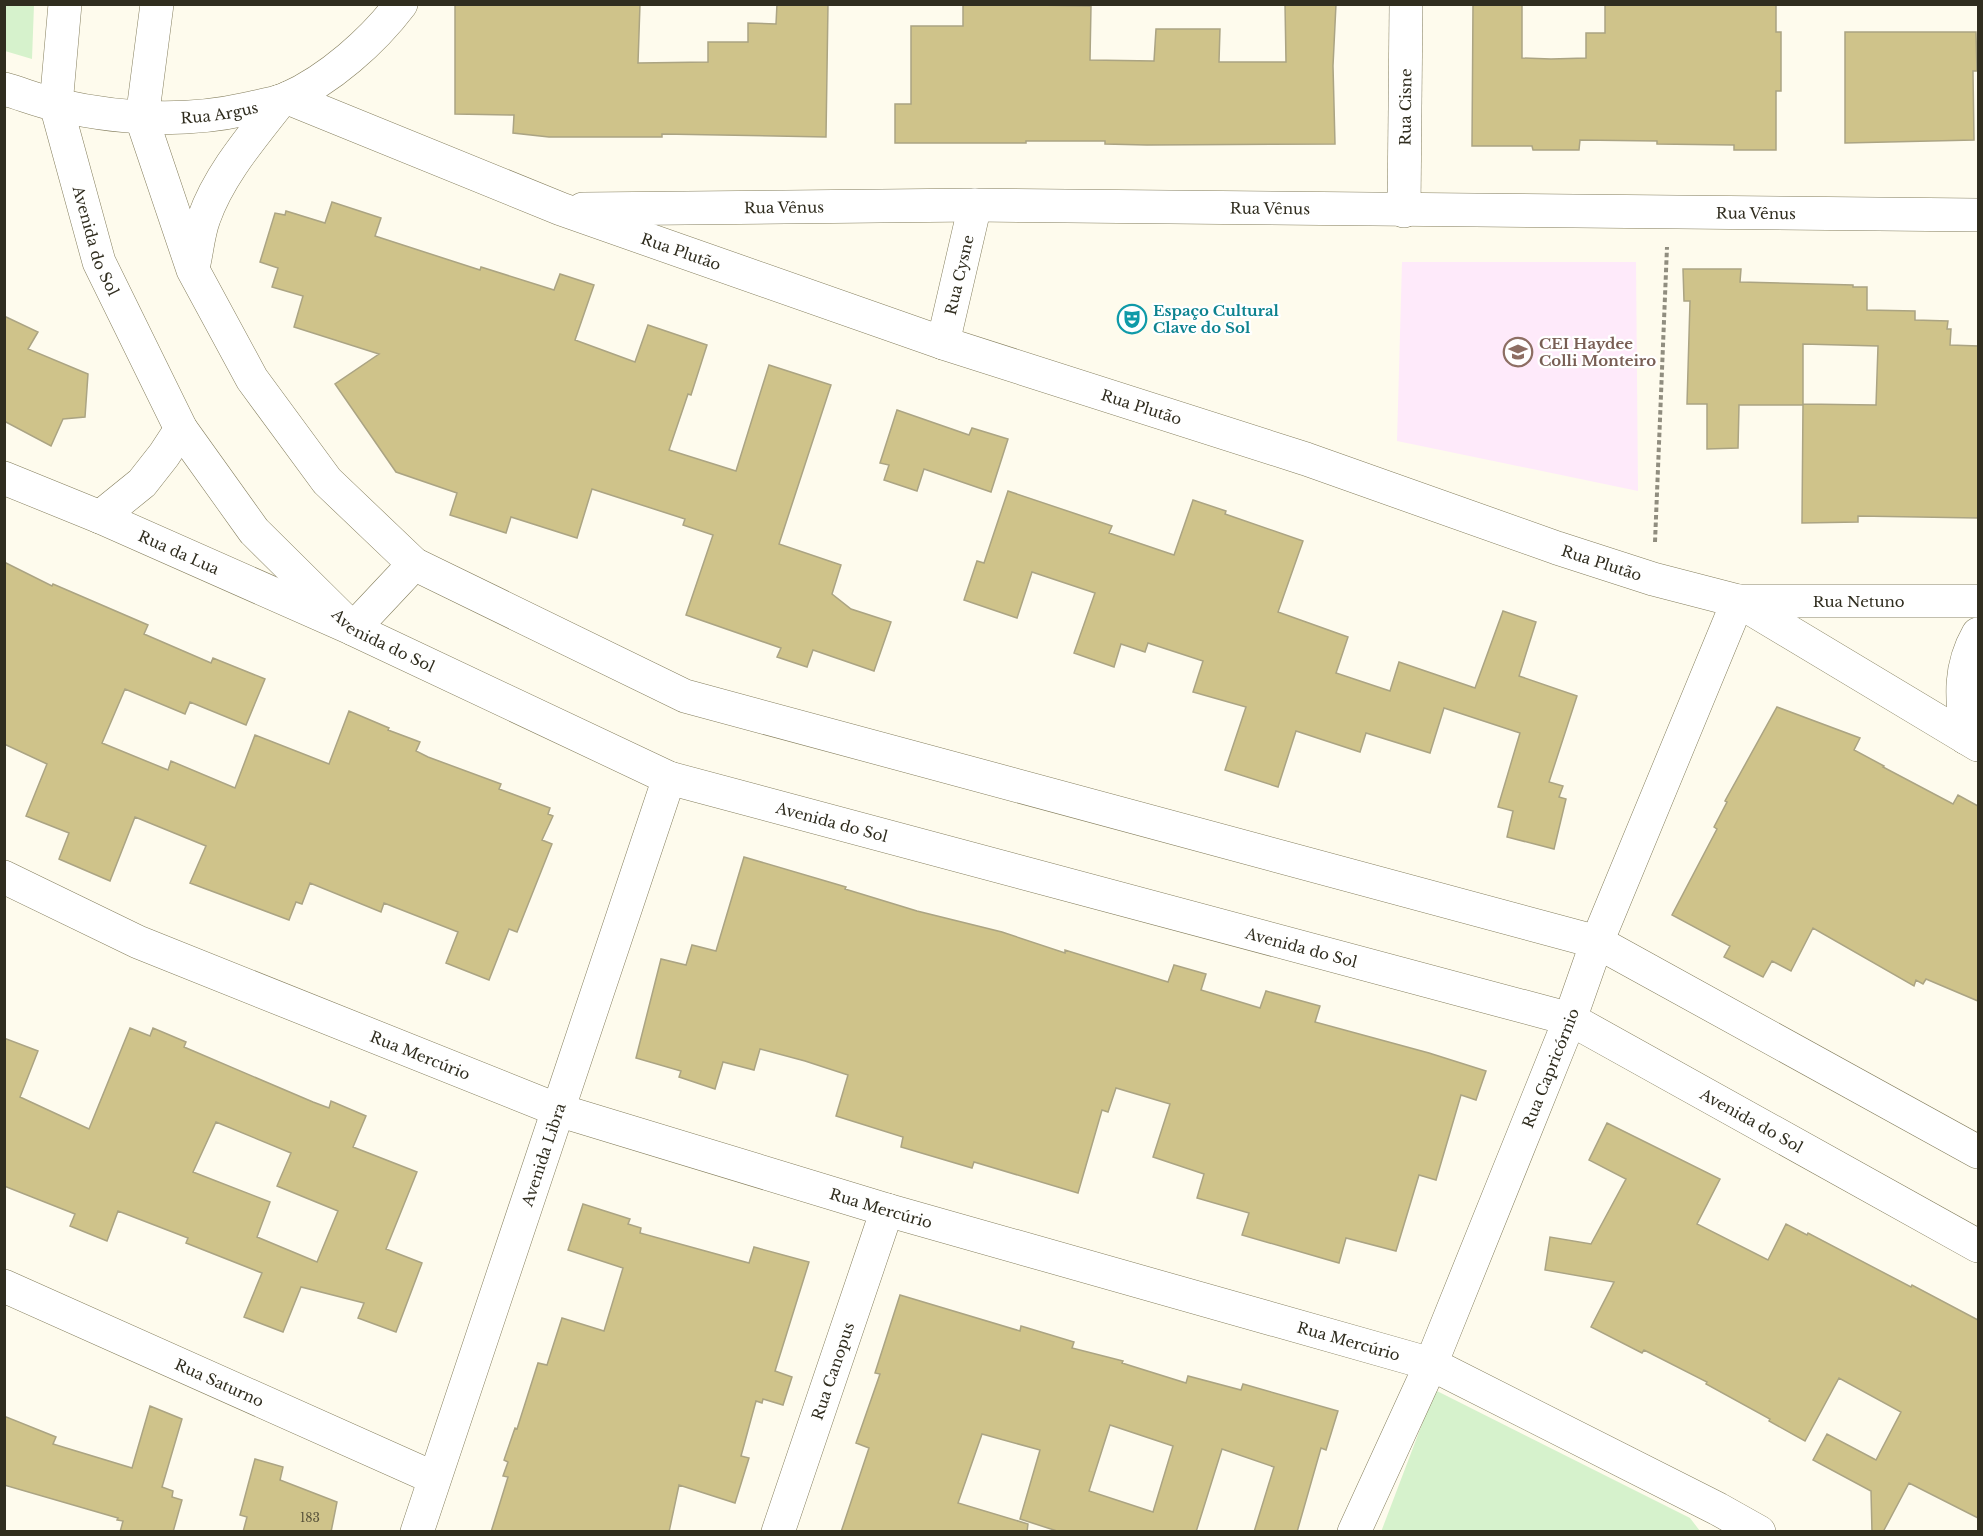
<svg xmlns="http://www.w3.org/2000/svg" width="1983" height="1536" font-family="'Libre Baskerville',serif">
<style>
.education{fill:#feeafa}
.green{fill:#d6f2cc}
.building{fill:#cfc38a;stroke:#aba483;stroke-width:1.5;fill-rule:evenodd}
.lines{fill:none;stroke-linecap:round;stroke-linejoin:round}
.street-casing{stroke:#847e5d;stroke-width:34}
.secondary-casing{stroke:#847e5d;stroke-width:34}
.path{stroke:#908d7f;stroke-width:4;stroke-dasharray:4.5 3;stroke-linecap:butt}
.street{stroke:#fff;stroke-width:33}
.secondary{stroke:#fff;stroke-width:33}
.labels{text-anchor:middle;dominant-baseline:central;stroke-width:4.5;stroke-linejoin:round;paint-order:stroke}
.number-label{font-size:12px;fill:#58523a}
.street-label{font-size:15px;fill:#302d1f;stroke:#fff}
.culture-label{font-size:15px;font-weight:bold;fill:#0d838f;stroke:#fff;text-anchor:start}
.education-label{font-size:15px;font-weight:bold;fill:#785e54;stroke:#fff;text-anchor:start}
</style>
<rect width="100%" height="100%" fill="#fefbed"/>
<path class="education" d="M1402 262H1636L1638 491 1397 441Z"/>
<path class="green" d="M4 5H34L32 59 5 51Z
M1435 1390 1690 1518 1700 1531 1381 1532Z"/>
<path class="building" d="M455 4H640L638 63 708 62V42H748V23L776 24 777 4H828L826 137 662 134V137H549L513 133 514 115 455 114Z
M963 4 1091 6 1090 60 1154 61 1156 29H1220L1219 62H1286L1285 4H1336L1333 66 1335 144 1147 145 1105 144V141H1026V143H895V104H911V26H963Z
M1473 4H1522V58L1551 59 1586 58V33H1605V4H1776V32H1781V91H1776V150H1734V145L1657 144V141L1580 140 1579 150H1533L1532 146H1472Z
M1845 32H1976L1977 71H1973L1974 140 1845 143Z
M332 202 381 218 375 236 480 270 481 267 554 290 560 274 594 285 575 340 635 362 648 325 707 345 691 395 688 394 669 450 736 471 769 365 831 385 779 544 841 565 832 594 851 609 891 622 874 671 813 650 807 667 777 657 781 648 686 615 713 535 683 525 685 519 592 489 577 538 511 517 506 533 450 515 457 493 396 472 335 384 379 354 294 327 303 296 272 287 278 268 260 262 275 213 285 215 286 211 325 223Z
M1683 269H1741L1740 282 1853 285V287H1867V310L1915 311V320L1948 321 1947 329H1951L1950 345 1978 346V518L1858 516V522L1802 523 1803 404 1876 405 1878 346 1803 344V405H1739L1738 448 1707 449V404H1687L1690 301H1684Z
M4 316 38 332 28 349 88 374 85 417 63 419 51 446 4 421Z
M897 410 969 435 972 428 1008 439 991 492 924 469 917 491 884 480 889 465 880 463Z
M1008 491 1112 526 1109 533 1174 555 1193 500 1226 511 1225 514 1303 541 1278 612 1348 637 1336 673 1390 691 1399 662 1475 688 1503 611 1536 622 1519 676 1577 696 1549 782 1563 786 1559 797 1566 799 1554 849 1507 837 1513 811 1498 807 1520 733 1444 708 1430 753 1366 733 1360 752 1296 731 1278 787 1225 770 1246 707 1193 692 1203 661 1148 643 1145 652 1121 644 1114 667 1074 653 1095 593 1032 572 1017 618 964 600 977 561 984 563Z
M4 562 52 586 53 584 148 625 144 634 211 663 213 658 265 679 246 725 190 702 185 714 125 689 102 743 168 770 171 761 235 788 255 735 329 764 349 711 389 728 388 730 420 742 416 751 428 757 501 784 499 789 550 808 548 814 553 816 542 840 552 844 517 932 509 929 489 980 446 963 458 932 384 903 381 912 310 883 302 904 296 902 289 920 190 883 206 846 135 817 110 881 59 859 69 833 26 816 47 764 4 744Z
M1777 707 1860 738 1854 750 1884 766 1883 767 1953 804 1958 795 1978 806V1001L1926 979 1923 984 1916 980 1914 986 1813 928 1791 971 1772 961 1763 977 1724 957 1730 946 1672 915 1717 829 1714 827 1727 802 1725 801Z
M744 857 846 887 845 889 917 911 1002 932 1065 953V950L1168 982 1174 965 1206 974 1201 990 1260 1008 1266 991 1320 1006 1315 1022 1429 1053 1486 1071 1476 1100 1461 1095 1436 1180 1419 1175 1396 1251 1346 1238 1339 1263 1242 1235 1249 1213 1197 1198 1204 1174 1153 1157 1170 1104 1116 1088 1108 1112 1102 1110 1078 1193 974 1162 972 1168 901 1147 903 1137 836 1116 848 1075 805 1061 760 1049 754 1070 723 1062 715 1089 679 1077 681 1071 636 1058 661 959 686 965 692 945 716 951Z
M130 1028 150 1036 153 1028 186 1042 184 1047 313 1102 329 1108 331 1101 366 1116 353 1147 417 1172 386 1249 422 1263 396 1332 358 1318 364 1303 301 1287 283 1332 244 1317 262 1273 186 1243 188 1238 118 1211 107 1241 70 1226 75 1214 4 1186V1038L38 1051 20 1097 89 1129ZM216 1122 291 1153 277 1186 338 1211 317 1262 257 1237 270 1202 193 1172Z
M1607 1123 1720 1179 1697 1224 1768 1260 1786 1224 1807 1235 1808 1233 1911 1287 1912 1285 1978 1320V1518L1909 1483 1883 1532H1872L1871 1491 1813 1460 1827 1434 1876 1460 1901 1412 1839 1378 1805 1441 1769 1421 1770 1419 1706 1384 1707 1382 1644 1350 1642 1353 1591 1327 1614 1282 1545 1270 1550 1237 1591 1244 1626 1179 1589 1160Z
M583 1204 630 1219 628 1224 641 1228 640 1233 749 1263 754 1247 809 1262 775 1371 792 1377 783 1405 763 1399 762 1403 756 1401 741 1456 749 1458 735 1503 679 1485 669 1532H491L508 1477 503 1476 508 1462 504 1460 515 1428 517 1429 538 1363 547 1365 562 1318 604 1331 623 1268 568 1250Z
M900 1295 1020 1331 1021 1326 1074 1342 1072 1348 1123 1361 1122 1363 1186 1383 1188 1376 1241 1390 1243 1384 1338 1411 1326 1450 1321 1448 1297 1532H1254L1274 1467 1222 1449 1196 1532H1060L1020 1519 1040 1450 982 1434 958 1503 1028 1524 1027 1532H841L869 1448 856 1443 880 1374 875 1373ZM1110 1425 1173 1446 1153 1512 1089 1491Z
M150 1406 182 1419 162 1487 173 1491 172 1497 182 1500 173 1532H120L123 1521 117 1520 118 1518 4 1485V1416L56 1437 53 1444 132 1468Z
M255 1459 283 1467 280 1480 337 1502 331 1532H243L247 1517 240 1515Z"/>
<g class="lines">
<g class="street-casing">
<g id="street">
<path id="s1" d="M288 98 561 209 943 343 1306 459 1557 548 1653 579 1738 601 1978 745"/>
<path id="s2" d="M583 209 975 205 1978 215"/>
<path id="s3" d="M1404 211 1406 4"/>
<path id="s4" d="M943 343 975 205"/>
<path id="s5" d="M4 478 100 517 353 629 414 564"/>
<path d="M1966 738C1962 699 1958 669 1978 634"/>
<path id="s6" d="M4 877 138 942 558 1110 887 1210 1431 1364 1718 1509 1759 1532"/>
<path id="s7" d="M4 1286 434 1478"/>
<path id="s8" d="M417 1532 669 778"/>
<path id="s9" d="M778 1532 887 1210"/>
<path id="s10" d="M1354 1532 1431 1364 1570 1019 1597 942 1738 601H1978"/>
</g>
</g>
<g class="secondary-casing">
<g id="secondary">
<path id="s11" d="M65 4 56 105 99 262 181 429 254 531 353 629 669 778 1570 1019 1978 1246"/>
<path d="M157 4 142 119 193 270 252 379 327 481 414 564 685 696 1597 942 1978 1152"/>
<path id="s12" d="M4 89C22 94 39 101 57 105 119 119 184 123 246 109 259 106 274 104 286 99 329 80 373 41 401 4"/>
<path d="M193 268C197 252 198 234 204 218 219 175 252 137 280 101"/>
<path d="M100 517 142 483 164 455 181 429"/>
</g>
</g>
<path class="path" d="M1655 542 1667 247"/>
<use href="#street" class="street"/>
<use href="#secondary" class="secondary"/>
</g>
<defs>
<g id="theatre-ring" transform="scale(1.5)"><circle r="9.5" fill="#fff" stroke="#0f9aa8" stroke-width="1.5"/><path d="M-5-5.5Q0-4 5-5.5V0Q5 5 0 6Q-5 5-5 0ZM-3.3-2.5H-1v1.5H-3.3ZM1-2.5H3.3v1.5H1ZM-2.8 1Q0 5.5 2.8 1Z" fill="#0f9aa8"/></g>
<g id="school-ring" transform="scale(1.5)"><circle r="9.5" fill="#fff" stroke="#8d6e63" stroke-width="1.5"/><path d="M0-5L7-2L0 1L-7-2ZM-4 1L0 2.5L4 1V4Q0 6-4 4Z" fill="#8d6e63"/></g>
</defs>
<g fill-rule="evenodd">
<use href="#theatre-ring" x="1132" y="319"/>
<use href="#school-ring" x="1518" y="352"/>
</g>
<g class="labels">
<g class="number-label">
<text x="310" y="1517">183</text>
</g>
<g class="street-label">
<text stroke="none"><textPath href="#s3" startOffset="104">Rua Cisne</textPath></text>
<text stroke="none"><textPath href="#s12" startOffset="219">Rua Argus</textPath></text>
<text stroke="none"><textPath href="#s2" startOffset="201">Rua Vênus</textPath></text>
<text stroke="none"><textPath href="#s2" startOffset="687">Rua Vênus</textPath></text>
<text stroke="none"><textPath href="#s2" startOffset="1173">Rua Vênus</textPath></text>
<text stroke="none"><textPath href="#s11" startOffset="243">Avenida do Sol</textPath></text>
<text stroke="none"><textPath href="#s1" startOffset="422">Rua Plutão</textPath></text>
<text stroke="none"><textPath href="#s4" startOffset="70">Rua Cysne</textPath></text>
<text stroke="none"><textPath href="#s1" startOffset="908">Rua Plutão</textPath></text>
<text stroke="none"><textPath href="#s5" startOffset="190">Rua da Lua</textPath></text>
<text stroke="none"><textPath href="#s1" startOffset="1394">Rua Plutão</textPath></text>
<text stroke="none"><textPath href="#s10" startOffset="1128">Rua Netuno</textPath></text>
<text stroke="none"><textPath href="#s11" startOffset="747">Avenida do Sol</textPath></text>
<text stroke="none"><textPath href="#s11" startOffset="1233">Avenida do Sol</textPath></text>
<text stroke="none"><textPath href="#s11" startOffset="1719">Avenida do Sol</textPath></text>
<text stroke="none"><textPath href="#s6" startOffset="453">Rua Mercúrio</textPath></text>
<text stroke="none"><textPath href="#s10" startOffset="504">Rua Capricórnio</textPath></text>
<text stroke="none"><textPath href="#s11" startOffset="2205">Avenida do Sol</textPath></text>
<text stroke="none"><textPath href="#s8" startOffset="398">Avenida Libra</textPath></text>
<text stroke="none"><textPath href="#s6" startOffset="939">Rua Mercúrio</textPath></text>
<text stroke="none"><textPath href="#s6" startOffset="1425">Rua Mercúrio</textPath></text>
<text stroke="none"><textPath href="#s9" startOffset="170">Rua Canopus</textPath></text>
<text stroke="none"><textPath href="#s7" startOffset="236">Rua Saturno</textPath></text>
</g>
<g class="culture-label">
<text x="1153" y="310">Espaço Cultural<tspan x="1153" dy="17">Clave do Sol</tspan></text>
</g>
<g class="education-label">
<text x="1539" y="343">CEI Haydee<tspan x="1539" dy="17">Colli Monteiro</tspan></text>
</g>
</g>
<rect width="1983" height="1536" fill="none" stroke="#302d1f" stroke-width="12"/>
</svg>
